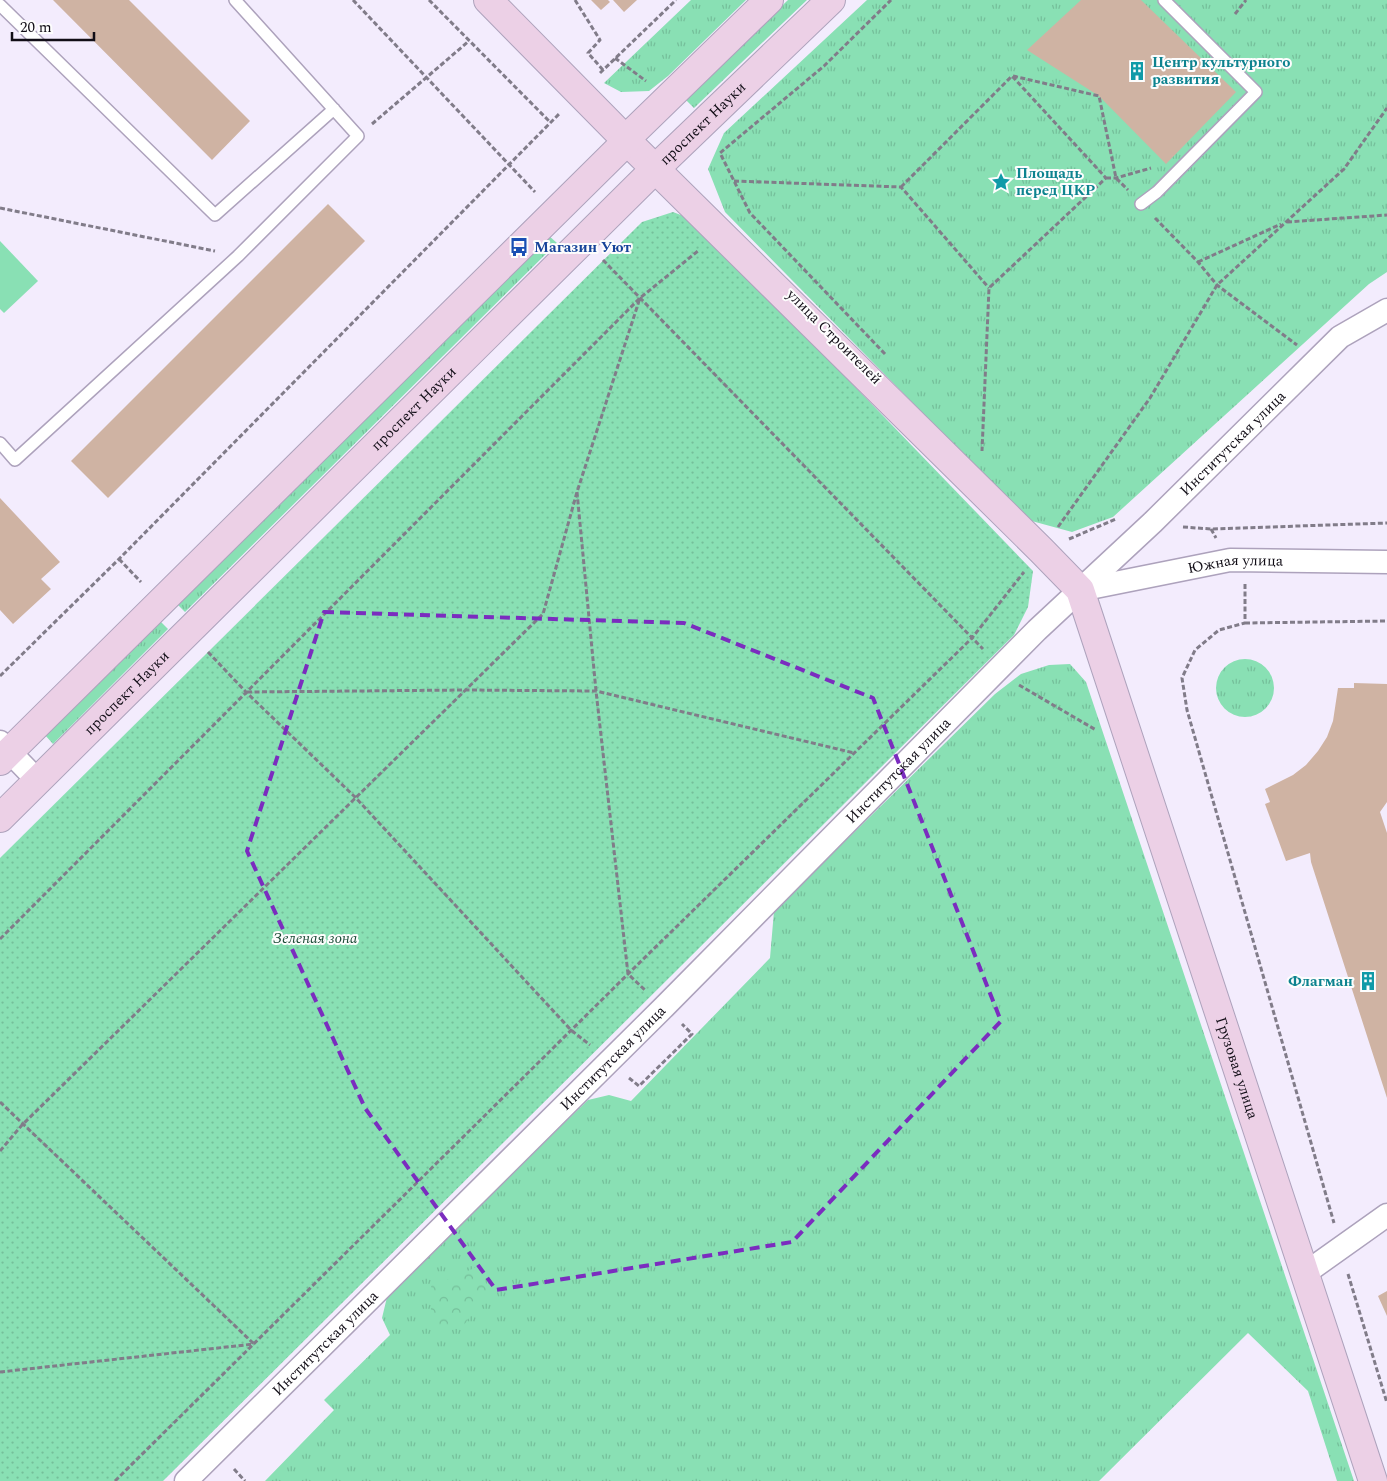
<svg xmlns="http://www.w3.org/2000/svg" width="1387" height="1481" font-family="Spectral,serif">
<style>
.grass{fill:url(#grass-tufts)}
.forest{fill:url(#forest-crowns)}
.park{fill:url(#park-dots)}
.pitch{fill:#89e0b4}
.building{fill:#cfb3a3}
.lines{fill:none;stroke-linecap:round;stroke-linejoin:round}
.lane-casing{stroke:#ada2bc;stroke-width:14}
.street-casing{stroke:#ada2bc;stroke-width:25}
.secondary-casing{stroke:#ada2bc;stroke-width:30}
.path{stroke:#817c89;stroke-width:3;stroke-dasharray:5 2.5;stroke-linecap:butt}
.lane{stroke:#fff;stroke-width:11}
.street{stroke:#fff;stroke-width:22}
.secondary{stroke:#ecd0e6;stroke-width:28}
.marked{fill:none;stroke:#7b2cbf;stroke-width:4;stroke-dasharray:10 6;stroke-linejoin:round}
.labels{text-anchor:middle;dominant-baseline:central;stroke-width:4;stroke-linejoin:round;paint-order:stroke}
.culture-label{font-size:15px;font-weight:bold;fill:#0d838f;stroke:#fdfdfd;text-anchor:start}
.street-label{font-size:15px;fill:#110d16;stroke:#fdfdfd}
.transit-label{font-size:15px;font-weight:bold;fill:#164399;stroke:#fdfdfd;text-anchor:start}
.park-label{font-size:15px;font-style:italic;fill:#1d4c37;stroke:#fdfdfd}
</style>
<defs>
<pattern id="grass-tufts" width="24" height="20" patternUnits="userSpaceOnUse" patternTransform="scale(1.25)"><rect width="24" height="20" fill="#89e0b4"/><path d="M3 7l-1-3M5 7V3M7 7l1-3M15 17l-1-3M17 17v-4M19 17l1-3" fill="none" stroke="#75bf9a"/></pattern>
<pattern id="forest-crowns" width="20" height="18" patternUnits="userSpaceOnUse" patternTransform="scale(1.25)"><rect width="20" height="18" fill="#89e0b4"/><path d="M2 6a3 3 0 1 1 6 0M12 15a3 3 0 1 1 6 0" fill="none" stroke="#75bf9a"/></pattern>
<pattern id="park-dots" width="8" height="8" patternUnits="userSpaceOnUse" patternTransform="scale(1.25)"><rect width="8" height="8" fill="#89e0b4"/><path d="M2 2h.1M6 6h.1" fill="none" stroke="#75bf9a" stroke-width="1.8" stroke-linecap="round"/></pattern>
</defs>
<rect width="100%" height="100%" fill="#f3ecfd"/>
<path class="grass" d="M691 0H746L668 76 649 91 621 92 604 83Z
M788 0H807L694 108 685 99Z
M867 0H1387V272L1369 284 1113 517 1072 532 1028 520 725 212 708 169 724 133Z
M548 235 557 243 185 612 177 604Z
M160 621 168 629 53 744 45 735Z
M1216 688a29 29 0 1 1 58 0a29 29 0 1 1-58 0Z
M1070 664 1086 682 1354 1481H1337L1308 1391 1248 1333 1099 1481H265L334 1410 324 1400 390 1335 382 1318 388 1293 588 1100 609 1095 631 1101 770 958 774 911 995 694 1021 674 1049 665Z"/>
<path class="forest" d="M477 1267 490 1290 461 1329 431 1327V1286Z"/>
<path class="park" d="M673 212 694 220 1033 571 1028 607 1014 635 163 1481H0V858L642 222Z"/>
<path class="pitch" d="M0 241 38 281 4 313 0 309Z"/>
<path class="building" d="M53 0H129L250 121 212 160Z
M591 0H608L610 2 601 10Z
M613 0H637L624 12Z
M1081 0H1141L1236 92 1166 164 1099 96 1027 50Z
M328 204 365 241 108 498 71 461Z
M0 498 60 562 41 579 51 589 13 624 0 610Z
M1354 683 1387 684V802L1380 812 1387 833V1098L1311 862 1310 853 1286 861 1265 804 1270 802 1265 789 1293 775 1306 765 1318 751 1327 737 1333 721 1338 688H1354Z
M1387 1291V1316L1378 1296Z"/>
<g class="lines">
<g class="lane-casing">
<path id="lane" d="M0 5 215 215 334 109
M1141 204 1157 192 1256 92 1164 0
M0 443 15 460 238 256 358 136 235 0"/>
</g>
<g class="street-casing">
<g id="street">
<path id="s1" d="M1080 590 1230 560 1387 562"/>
<path d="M0 742 37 780"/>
<path d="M1304 1274 1387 1215"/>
<path id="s2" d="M186 1481 664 1007 1037 630 1153 522 1340 337 1387 310"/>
</g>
</g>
<g class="secondary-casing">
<g id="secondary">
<path id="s3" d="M488 0 627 141 1041 550 1080 590 1373 1481"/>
<path d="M0 761 627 141 630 135 769 0"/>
<path id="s4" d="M0 818 655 169 831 0"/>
</g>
</g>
<path class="path" d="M353 0 535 192
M429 0 550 122
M575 0 600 40 588 53 603 70
M1235 14 1246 0
M615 58 646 81
M600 73 676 0
M1013 76 1099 96 1116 178 1128 190
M372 124 469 41
M1106 178H1116L1151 168
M734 181 901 187 989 288
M901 187 1012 76 1106 178 989 288 982 451
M0 208 215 251
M1155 218 1198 262 1217 285 1297 345
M1287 222 1387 215
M603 260 983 649
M1198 262 1281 224
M885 354 750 213 720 153 824 66 891 0
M577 492 596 691 628 974 646 991
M1058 527 1150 398 1217 285 1344 169 1387 108
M1183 527 1211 529 1387 523
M1211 529 1216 538
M1069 539 1116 519
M119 559 141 582
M1245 584V623L1219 630 1195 650 1182 678 1187 710 1334 1223
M1245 623 1387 621
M208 652 246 692 355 797 571 1030 590 1045
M0 676 119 559 560 113
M1019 685 1096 730
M247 692 464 690 596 691 854 753
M0 939 640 298 698 251
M629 1078 639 1086 692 1034 682 1024
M0 1102 254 1344
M0 1151 22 1125 543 614 577 492 640 298
M1348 1274 1387 1403
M0 1372 254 1344
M234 1469 245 1481
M115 1481 628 974 972 638 1024 572"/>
<use href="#lane" class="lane"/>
<use href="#street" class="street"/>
<use href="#secondary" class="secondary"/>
</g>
<path class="marked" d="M324 612 684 623 873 698 1001 1021 792 1242 496 1290 365 1108 247 851Z"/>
<defs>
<g id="building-bare" transform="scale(1.5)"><path d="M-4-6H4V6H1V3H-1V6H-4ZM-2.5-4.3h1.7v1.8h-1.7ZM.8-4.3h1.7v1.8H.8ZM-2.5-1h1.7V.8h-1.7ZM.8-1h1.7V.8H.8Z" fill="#0f9aa8" stroke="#fdfdfd" stroke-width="2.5" paint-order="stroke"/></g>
<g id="sight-bare" transform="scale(1.5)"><path d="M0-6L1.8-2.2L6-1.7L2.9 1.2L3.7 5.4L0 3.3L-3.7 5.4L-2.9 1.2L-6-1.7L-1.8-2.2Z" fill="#0f9aa8" stroke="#fdfdfd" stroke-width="2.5" paint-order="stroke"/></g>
<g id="bus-bare" transform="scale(1.5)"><path d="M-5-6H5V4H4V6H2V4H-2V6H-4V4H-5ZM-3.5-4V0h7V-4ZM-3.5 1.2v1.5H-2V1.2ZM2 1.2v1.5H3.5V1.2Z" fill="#1a4fb4" stroke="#fdfdfd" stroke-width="2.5" paint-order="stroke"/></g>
</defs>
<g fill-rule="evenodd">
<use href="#building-bare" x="1137" y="71"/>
<use href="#sight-bare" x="1001" y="182"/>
<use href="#bus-bare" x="519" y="247"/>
<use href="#building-bare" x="1368" y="981"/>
</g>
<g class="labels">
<g class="culture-label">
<text x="1152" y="62">Центр культурного<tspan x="1152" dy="17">развития</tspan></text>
<text x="1016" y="173">Площадь<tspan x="1016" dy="17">перед ЦКР</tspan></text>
<text x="1353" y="981" text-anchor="end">Флагман</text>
</g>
<g class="street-label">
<text stroke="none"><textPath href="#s4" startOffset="988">проспект Науки</textPath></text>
<text transform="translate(834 337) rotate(45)">улица Строителей</text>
<text stroke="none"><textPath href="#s4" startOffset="582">проспект Науки</textPath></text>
<text stroke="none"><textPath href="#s2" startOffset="1474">Институтская улица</textPath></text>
<text stroke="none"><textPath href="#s1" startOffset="158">Южная улица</textPath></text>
<text stroke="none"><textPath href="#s4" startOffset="178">проспект Науки</textPath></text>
<text stroke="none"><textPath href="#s2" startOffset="1006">Институтская улица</textPath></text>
<text stroke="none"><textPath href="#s2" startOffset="601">Институтская улица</textPath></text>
<text stroke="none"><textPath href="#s3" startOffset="1339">Грузовая улица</textPath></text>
<text stroke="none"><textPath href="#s2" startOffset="196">Институтская улица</textPath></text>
</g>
<g class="transit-label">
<text x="534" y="247">Магазин Уют</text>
</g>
<g class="park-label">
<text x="315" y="938">Зеленая зона</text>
</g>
</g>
<path d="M12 32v8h82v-8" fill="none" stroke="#110d16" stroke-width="2.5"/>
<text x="20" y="32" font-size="15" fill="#110d16" stroke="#fdfdfd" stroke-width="4" paint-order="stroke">20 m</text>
</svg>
